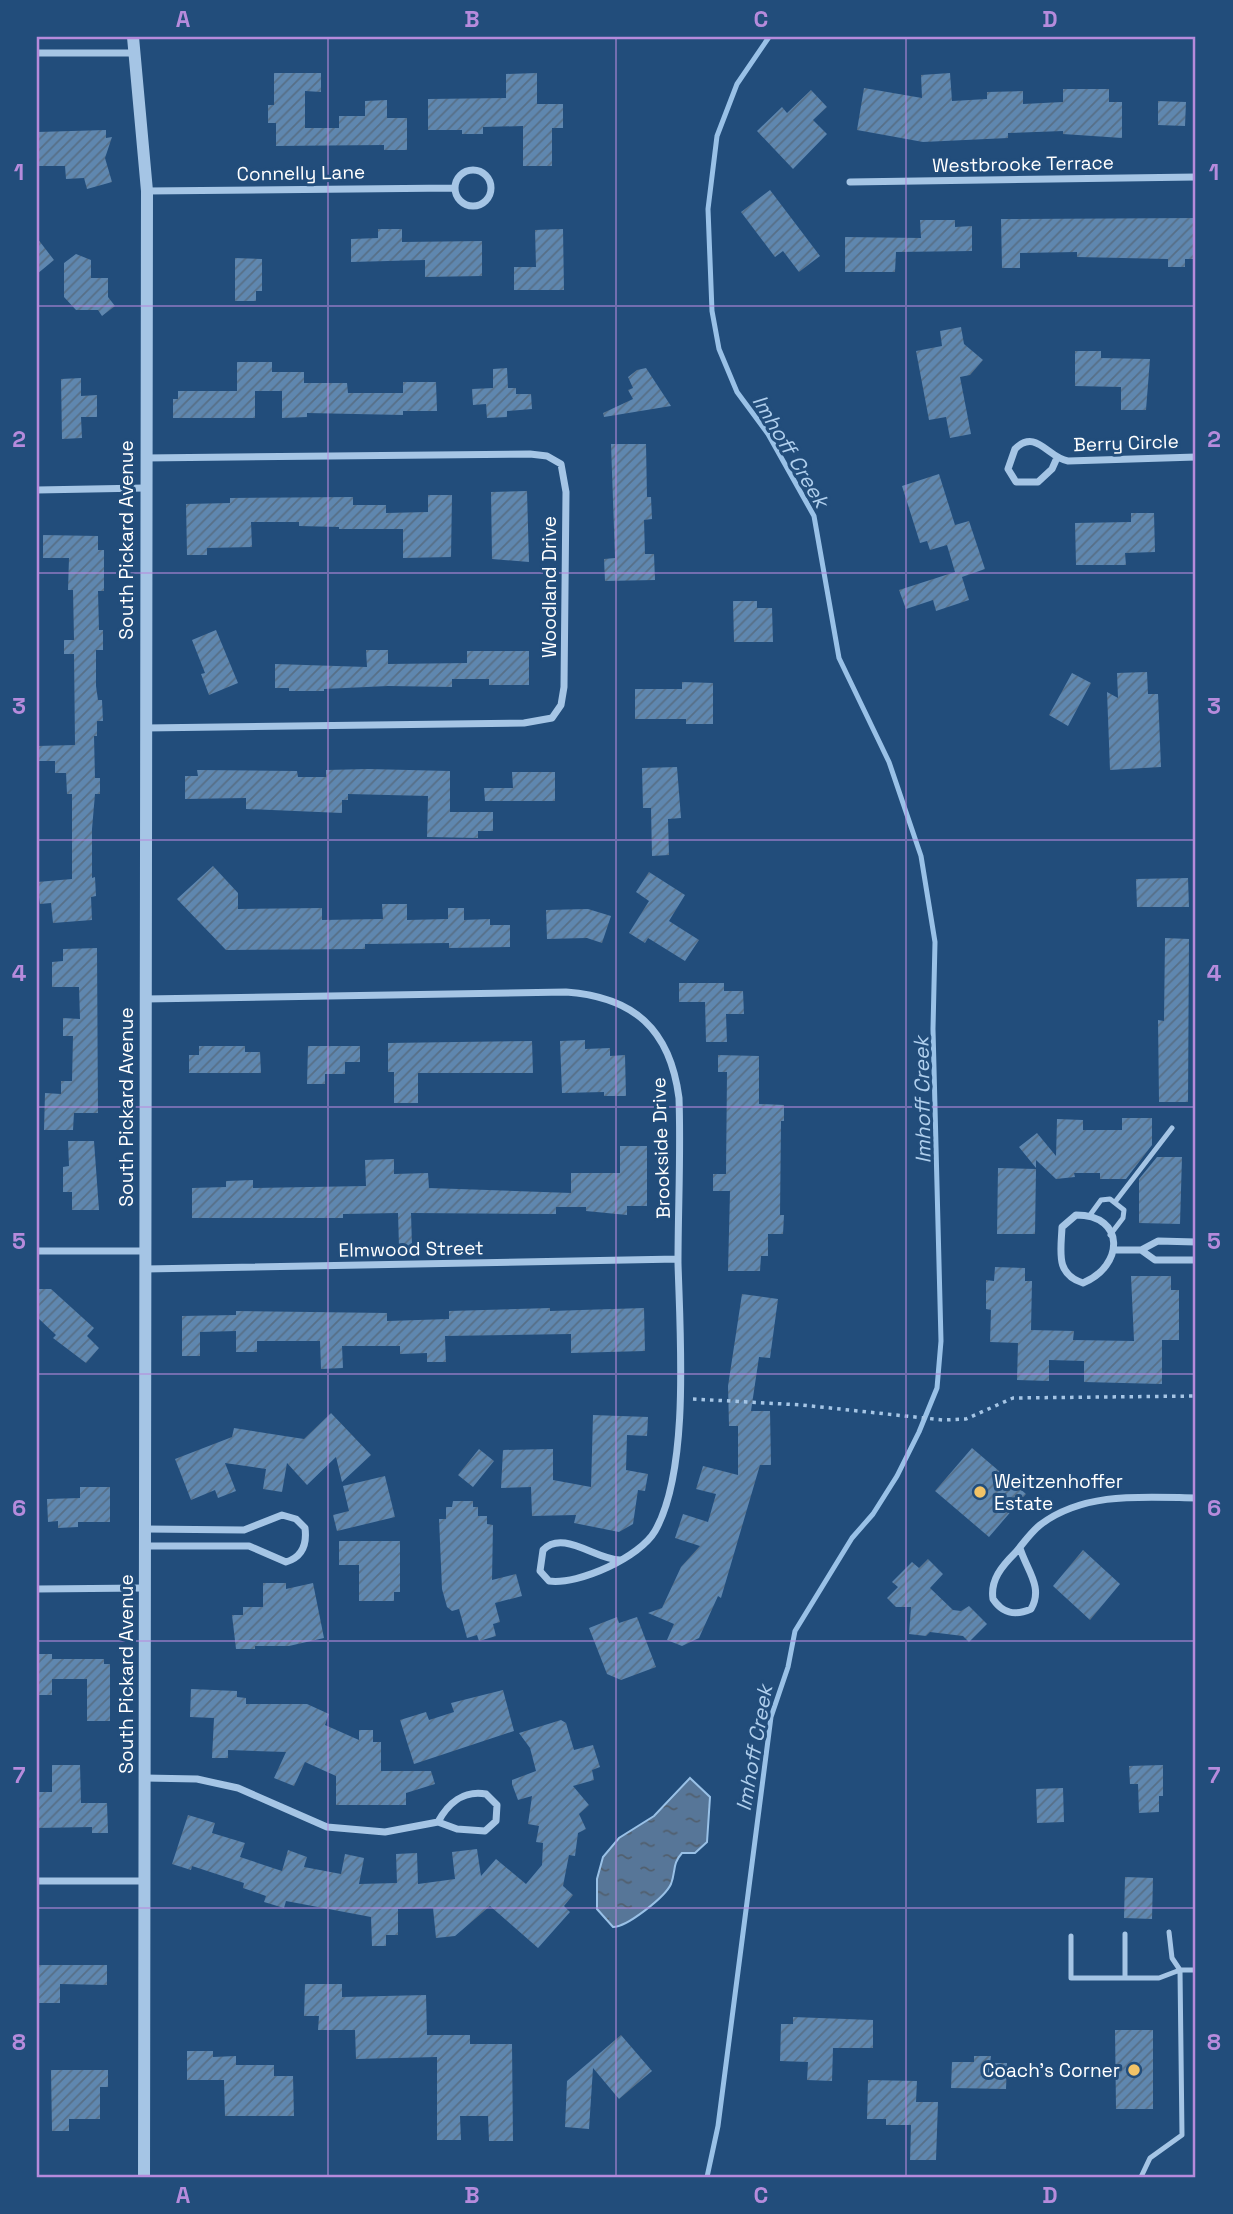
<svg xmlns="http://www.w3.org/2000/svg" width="1233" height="2214" font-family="'Space Grotesk',sans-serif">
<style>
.water{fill:url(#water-ripples);stroke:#99c1e7;stroke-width:2}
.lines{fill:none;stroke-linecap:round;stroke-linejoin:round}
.stream{stroke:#99c1e7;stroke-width:5}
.building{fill:url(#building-hatch)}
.path{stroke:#a5c5e5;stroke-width:3.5;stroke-dasharray:3.5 5;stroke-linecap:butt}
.service{stroke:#a5c5e5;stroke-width:5}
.minor{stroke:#a5c5e5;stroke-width:7}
.tertiary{stroke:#a5c5e5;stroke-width:12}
.grid{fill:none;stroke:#b68bdc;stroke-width:2;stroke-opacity:0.55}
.poi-dot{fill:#f1c367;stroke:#224d7b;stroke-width:2.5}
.labels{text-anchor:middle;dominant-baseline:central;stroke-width:6;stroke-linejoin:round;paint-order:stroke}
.street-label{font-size:19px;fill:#fff;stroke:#224d7b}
.poi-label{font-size:19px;fill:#fff;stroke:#224d7b;text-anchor:start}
.water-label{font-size:21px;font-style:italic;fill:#b0cfed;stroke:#224d7b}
.neatline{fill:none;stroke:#b68bdc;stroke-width:2.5}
.grid-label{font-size:23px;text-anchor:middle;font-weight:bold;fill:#b68bdc}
</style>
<defs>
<pattern id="water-ripples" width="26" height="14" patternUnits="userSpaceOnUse" patternTransform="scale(1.75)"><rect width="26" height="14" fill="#577698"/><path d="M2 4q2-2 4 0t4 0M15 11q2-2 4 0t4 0" fill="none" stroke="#515f6e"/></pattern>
<pattern id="building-hatch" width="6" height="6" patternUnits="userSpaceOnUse" patternTransform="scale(1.75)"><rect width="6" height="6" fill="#5f87af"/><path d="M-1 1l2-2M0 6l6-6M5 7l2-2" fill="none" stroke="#576f87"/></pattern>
</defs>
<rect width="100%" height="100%" fill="#224d7b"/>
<path class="water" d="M690 1778 710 1797 707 1842 695 1853H682C672 1864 676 1871 671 1884 665 1897 627 1927 613 1927L597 1909V1879L603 1857 619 1838 654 1816Z"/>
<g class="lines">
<path class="stream" d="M707 2177 718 2126 771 1717 788 1667 795 1631 852 1538 873 1514 897 1476 919 1432 937 1388 941 1341 933 1029 935 942 921 856 889 762 839 658 814 516 768 434 737 392 719 349 712 311 708 209 717 136 737 84 769 37"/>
</g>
<path class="building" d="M274 73H321V92L305 91V128H339V116H365V101L387 100V118H407V150H384V145L276 146V123H268V105H274Z
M537 73V104H563V128H552V166H523V126L483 127V134H462V130H428V99L506 98V74Z
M950 73 952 101 987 99V92L1023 91V104L1063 102V89H1109V102H1122V138L1063 134V131L1008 133V138L923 142 857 130 864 88 922 98 921 75Z
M811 90 827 107 813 120 827 134 793 169 757 131 782 107 787 113Z
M1158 101 1186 102 1185 126 1158 125Z
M106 130V138L112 137 105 158 112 182 87 189 84 178 66 179 65 166H37V132Z
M770 190 820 256 799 272 783 251 775 257 741 212Z
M1196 218V259H1185V267H1168V259L1077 257V252L1020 253V268H1002L1001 219Z
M920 220H955V227L972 226V251L896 252 895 272H845V237L921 238Z
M378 229H402V242L482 241V276L425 277V260L351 262V239L378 238Z
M563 229 564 290H514V267H536L535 230Z
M37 238 54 260 37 274Z
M76 254 91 260V278H108V297L115 306 102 316 98 310H76L64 297V263Z
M235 258 262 259V291H256V301H235Z
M961 327 964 344 983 360 970 375 960 377 971 434 950 438 946 417 929 420 916 351 942 346 940 331Z
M1075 351H1101V358L1150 359 1146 410H1121V387L1075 386Z
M237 362H272V372H304V383H347L348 393H403V382H436L437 411H403V415L307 413V417L282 418V391H255V418H173V399H178V391H237Z
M507 368 508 388H516V394H531L532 409 507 411V417L487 418 486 404 473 405 472 389 493 388V369Z
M646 368 671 406 604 417 603 413 633 399 628 390 633 388 628 377 637 370Z
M81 378V396L97 395V417H81L82 438 62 439 61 379Z
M611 444H646L647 497H651L652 519 644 520 645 554H654L655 580 605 581 604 559 615 558Z
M939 474 955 525 969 521 985 569 962 577 969 600 936 611 933 600 906 609 899 590 955 572 947 545 930 550 927 541 920 543 902 486Z
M527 491 529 562 492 559 491 492Z
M428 495H452L451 557 403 558V529H339V527L299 526V522H251L252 547 207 548V555H187L186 504 230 503V498L353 497V505H386V513L428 512Z
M1131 513H1154L1155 552 1125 553 1126 565H1076L1075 523 1131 522Z
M43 535 98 536V550H104V591H98L99 630H103V650H96V686L98 700H102L103 721H97V736H94L95 778H100V794H95L92 829V878L95 877 96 896 91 897 92 920 53 923 51 903 40 904 37 882 72 879V794H67L66 773H55V761H37V746L75 745 74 654H64V640H74L73 590H68L69 558H43Z
M733 601H757V608H772L773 642H734Z
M216 630 238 683 209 695 201 674 205 673 192 640Z
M366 650H388V664L467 663V651H529V685H489V679H452V687L388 686 324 689V691H289V688H275V664L367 667Z
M1147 672 1148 694H1158L1161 767 1110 770 1107 692 1118 698 1117 673Z
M1072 673 1091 683 1068 726 1049 715Z
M682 682 713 683V724H686V719H635V689H682Z
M677 767 681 818 668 819 669 855 652 856 651 808H643L642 768Z
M368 769 450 771V812H493V831H478V838L427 837 428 796 348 794V800H342V813L246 809V798L185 799V776H198L197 770 297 771 298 777H326V770Z
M512 772H555V801H485L484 788H513Z
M213 866 238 893V909L322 908V920L383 919 382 904H407V920L448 919V908H464V920L490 919V925H510V947L449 948V943L365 944V949L226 950 177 899Z
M649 872 685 895 669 921 699 940 685 961 648 938 645 943 629 933 649 901 636 892Z
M1188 878 1189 907H1137L1136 879Z
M588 909 611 916 602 943 587 938 547 939 546 910Z
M1165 938 1189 939 1188 1102H1159L1158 1020 1164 1021Z
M97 948 98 1113H74L73 1130H44L45 1093 61 1094V1081H72L73 1036H63V1018L80 1019 79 987H52V962L63 961V949Z
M679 983H724V991H743L744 1014H726L727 1042H706L705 1002H679Z
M585 1040V1049L610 1048V1056L625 1055 626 1096H604V1092L562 1093 560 1041Z
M532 1041 533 1073H418V1103H394V1072H388V1043Z
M199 1046H245V1052H260L261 1073H189V1055H199Z
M308 1046H360V1062H345V1074H325V1084H307Z
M718 1055 759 1056V1104L784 1105V1121H781L780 1215H784L783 1234H768V1256H761L760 1271H728L730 1191H713V1174H726L727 1072H718Z
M1122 1118H1152V1145L1126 1179H1100V1173H1074L1075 1177 1056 1179 1036 1160V1168L1019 1147 1037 1133 1056 1156 1057 1119 1083 1120V1130H1122Z
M68 1141H94L99 1210H72V1192H63V1167L69 1166Z
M620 1146H647V1206H627V1215L586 1211V1207H556V1214L411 1213 412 1246 399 1247 398 1213 343 1214V1218H192V1188L226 1187V1181L253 1180V1188L366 1186 365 1160 394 1159V1174L428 1173 429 1188 571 1193V1173H620Z
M1157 1157H1182L1180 1224 1139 1223V1179Z
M998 1168 1036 1169 1035 1234H997Z
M995 1267 1025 1268V1281H1032L1031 1330 1074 1331 1073 1340 1134 1341 1131 1276H1171V1290H1179V1340H1162V1384L1084 1382V1361L1049 1360V1381L1017 1380 1018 1343 990 1342 991 1310 986 1309V1280L994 1281Z
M37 1289H51L94 1328 87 1336 99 1348 86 1363 53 1338 56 1335 37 1317Z
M742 1294 778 1299 770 1358 759 1357 751 1411H770L771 1465H760L721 1598 718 1596 699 1638 682 1646 667 1640 674 1624 648 1613 662 1608 681 1567 700 1546 675 1538 683 1514 708 1522 716 1494 696 1489 703 1466 738 1475V1426H729L728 1386Z
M550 1308V1311L644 1308 645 1351 571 1353V1334L445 1336 446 1362H427V1353L400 1354V1346H342L343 1368 321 1369 320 1341H257V1352H236V1331L200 1332V1356H182V1316L236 1315V1311L387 1313V1321L449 1319V1311Z
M331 1413 371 1455 342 1482 336 1457 307 1485 287 1463 282 1492 263 1489 266 1469 225 1463 236 1491 218 1498 215 1490 191 1500 175 1459 232 1437 234 1428 304 1439Z
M593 1415 648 1417 647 1436 627 1435 626 1470 648 1474 645 1491 638 1490 633 1524 619 1532 574 1523 576 1515 532 1516 531 1487 501 1488 503 1450 553 1449V1480L591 1487Z
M972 1448 1026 1494 989 1537 935 1491Z
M479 1449 494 1461 473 1487 458 1475Z
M385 1476 395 1517 337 1531 333 1515 349 1511 343 1486Z
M80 1487H110V1522H78V1527L58 1528V1521L48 1522 47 1499 80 1498Z
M453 1501H473V1507H478V1516H487V1524L493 1525 492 1580 516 1574 522 1596 495 1603 500 1622 493 1624 496 1636 479 1641 477 1635 467 1638 459 1609 452 1611 447 1607 442 1589 439 1519H446V1507H452Z
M339 1541H400V1592H394V1601H359V1565H339Z
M1083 1550 1120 1584 1090 1620 1053 1586Z
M928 1559 943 1574 930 1588 953 1610 961 1611 969 1606 987 1624 969 1642 963 1636 930 1632 926 1636 909 1634 911 1607H896L887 1598 898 1587 892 1582 912 1562 919 1568Z
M263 1583H286V1589L313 1583 324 1638 289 1646H255V1649H236L232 1615H243V1607H263Z
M617 1617 619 1623 637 1617 656 1667 621 1680 607 1674 589 1628Z
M37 1654H52V1659H104V1664H110V1721H87V1679H52V1695H37Z
M191 1689 237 1691V1697L246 1698V1704H307L329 1714 325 1725 359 1740V1730H373V1742H381V1771H431L435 1784 406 1793V1805H336V1776L305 1762 294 1786 274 1778 286 1752 228 1750V1758H212L214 1718 190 1717Z
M503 1690 514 1731 414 1764 400 1720 426 1712 429 1720 454 1712 451 1703Z
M561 1720 566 1723 574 1750 593 1745 600 1767 592 1770 594 1780 573 1786 589 1805 579 1814 586 1829 578 1833 575 1856 569 1855 563 1886 573 1895 564 1906 570 1912 538 1948 490 1906 455 1936 436 1938 433 1908 398 1909V1935H386V1946H372L371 1917 286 1901 284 1908 264 1902 266 1896 243 1888 244 1883 192 1866 191 1870 172 1864 188 1815 215 1823 212 1833 245 1843 240 1857 282 1871 288 1850 307 1857 304 1867 341 1874 345 1854 364 1858 359 1884 397 1883 396 1854 417 1853 418 1884 455 1879 452 1852 477 1849 481 1876 496 1859 526 1884 542 1865 543 1843 536 1842 539 1826 528 1824 532 1796 518 1800 512 1784V1780L536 1771 530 1748 519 1733Z
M52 1765H80L81 1803H107L108 1833H92V1827L37 1828V1792H52Z
M1163 1765V1796H1159V1812L1139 1813 1138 1784H1130L1129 1766Z
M1063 1788 1064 1822 1037 1823 1036 1789Z
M1125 1877 1153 1878 1152 1919 1124 1918Z
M37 1965H107V1985L60 1984V2003H37Z
M305 1984H342V1997L426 1995 427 2035H470V2044H512L513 2141H489L488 2116H460L461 2140H437V2057L356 2059 355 2030H318L319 2016H304Z
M793 2017 873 2020V2048H833L832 2081 807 2080 808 2062 780 2061 781 2024H793Z
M1115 2030H1153V2109H1116Z
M621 2035 652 2071 619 2099 593 2068 589 2129 565 2127 567 2081Z
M187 2051H213V2057L236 2056V2065H274V2076H293L294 2116H225L224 2080H187Z
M974 2056H991L990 2063H1007L1006 2089 951 2088 952 2062H974Z
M51 2070H108V2087H100V2119H69V2131H52Z
M868 2080 917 2081 916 2102H938L936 2160H910L911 2125H886V2119H867Z"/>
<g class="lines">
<path class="path" d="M693 1399 802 1405 943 1420 966 1419 1013 1398 1196 1396"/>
<path class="service" d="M1115 1202 1172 1128
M1090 1215 1101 1200 1110 1199 1124 1210 1123 1218 1110 1235
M1125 1934V1978
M1071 1936V1978H1159L1180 1970 1172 1958 1169 1932
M1141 2177 1150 2158 1182 2135 1180 1970H1196"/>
<path class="minor" d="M37 53H135
M455 188a18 18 0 1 1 36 0a18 18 0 1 1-36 0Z
M850 182 1196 177
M147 191 454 188
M145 458 530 454 547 456 561 464 566 492 564 687 561 705 552 718 524 723 146 728
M1056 460 1052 469 1038 482H1016L1008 469 1015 449C1036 428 1048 458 1068 461L1196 457
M37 490 145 488
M145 999 566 992C634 997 670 1029 679 1098 681 1153 678 1208 678 1263 680 1334 690 1470 655 1531 640 1557 579 1585 549 1581L540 1571 543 1550C563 1529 596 1560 620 1560
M1076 1215C1126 1215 1124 1266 1083 1283 1055 1274 1061 1252 1062 1227Z
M1114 1250H1141L1158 1241 1196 1242
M1141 1250 1155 1260H1196
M37 1251H145
M145 1269 678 1259
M146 1546H249L286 1562C303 1557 307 1544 305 1528L296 1519 282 1515 244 1530 146 1529
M1020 1548C1026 1569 1044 1587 1031 1609 1015 1616 1003 1614 993 1599 990 1580 1002 1566 1015 1553 1023 1544 1030 1533 1040 1525 1084 1491 1145 1497 1196 1498
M37 1589 145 1588
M145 1778 197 1779 238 1788 327 1827 385 1832 438 1822 457 1829 485 1831 496 1821 497 1805 486 1794C464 1790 448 1803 438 1822
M37 1881H144"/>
<path class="tertiary" d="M133 37 147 191 144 2177"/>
</g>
<path class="grid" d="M328 37V2177M616 37V2177M906 37V2177M37 306H1196M37 573H1196M37 840H1196M37 1107H1196M37 1374H1196M37 1641H1196M37 1908H1196"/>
<g class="poi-dot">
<circle cx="980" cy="1492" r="7"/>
<circle cx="1134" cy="2070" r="7"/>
</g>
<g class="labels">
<g class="street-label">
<text transform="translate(1023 164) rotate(-1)">Westbrooke Terrace</text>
<text transform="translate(301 173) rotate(-1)">Connelly Lane</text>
<text transform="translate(1126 443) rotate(-2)">Berry Circle</text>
<text transform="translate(126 540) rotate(-90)">South Pickard Avenue</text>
<text transform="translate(549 587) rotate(-90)">Woodland Drive</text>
<text transform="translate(126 1107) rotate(-90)">South Pickard Avenue</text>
<text transform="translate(661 1148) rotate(-92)">Brookside Drive</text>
<text transform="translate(411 1249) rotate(-1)">Elmwood Street</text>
<text transform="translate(126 1674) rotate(-90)">South Pickard Avenue</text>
</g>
<g class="poi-label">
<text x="994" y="1481">Weitzenhoffer<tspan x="994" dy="22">Estate</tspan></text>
<text x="1120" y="2070" text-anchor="end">Coach's Corner</text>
</g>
<g class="water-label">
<text transform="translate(791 451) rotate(59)">Imhoff Creek</text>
<text transform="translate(922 1100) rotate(-91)">Imhoff Creek</text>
<text transform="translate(754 1748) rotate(-80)">Imhoff Creek</text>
</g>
</g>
<rect width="1233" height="2214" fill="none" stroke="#224d7b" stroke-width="77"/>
<rect x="38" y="38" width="1156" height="2138" class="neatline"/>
<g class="grid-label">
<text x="183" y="27">A</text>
<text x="472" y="27">B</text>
<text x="761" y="27">C</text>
<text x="1050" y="27">D</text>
<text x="19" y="180">1</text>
<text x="1214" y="180">1</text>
<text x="19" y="447">2</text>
<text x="1214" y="447">2</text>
<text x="19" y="714">3</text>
<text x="1214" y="714">3</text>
<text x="19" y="981">4</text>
<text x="1214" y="981">4</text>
<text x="19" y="1249">5</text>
<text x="1214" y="1249">5</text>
<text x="19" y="1516">6</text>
<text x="1214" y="1516">6</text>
<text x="19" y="1783">7</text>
<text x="1214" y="1783">7</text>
<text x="19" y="2050">8</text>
<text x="1214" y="2050">8</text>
<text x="183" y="2203">A</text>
<text x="472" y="2203">B</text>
<text x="761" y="2203">C</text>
<text x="1050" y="2203">D</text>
</g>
</svg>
